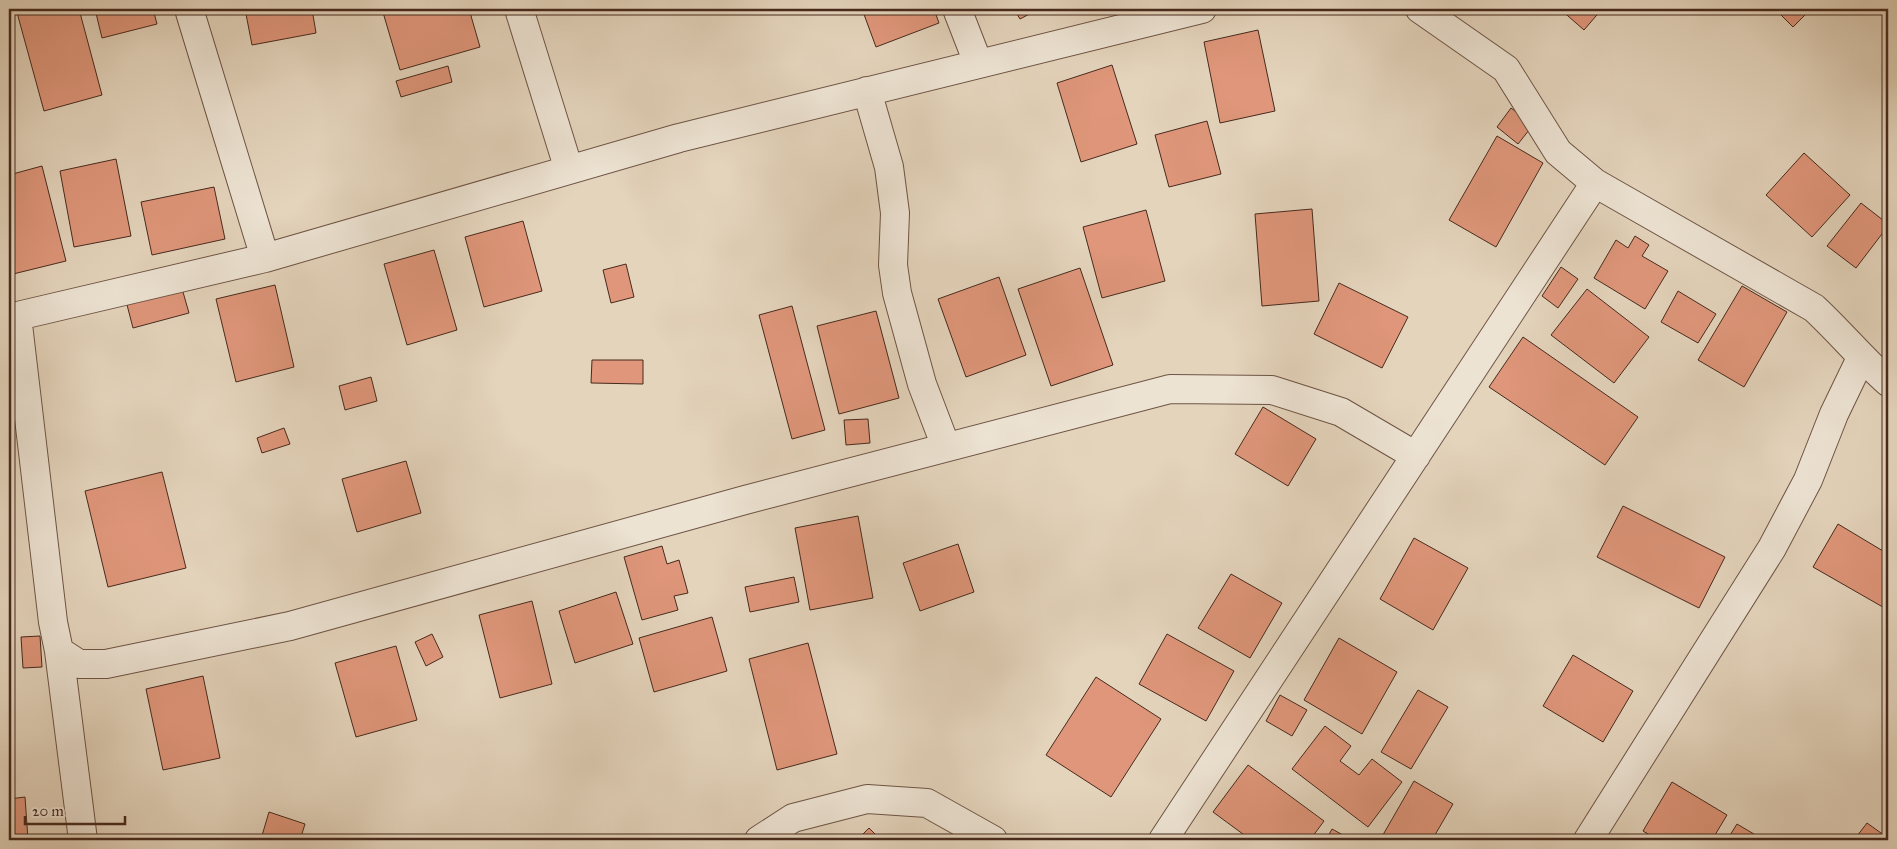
<svg xmlns="http://www.w3.org/2000/svg" width="1897" height="849" font-family="'IM FELL Great Primer',serif">
<style>
.building{fill:#df967a;stroke:#472a1d}
.lines{fill:none;stroke-linecap:round;stroke-linejoin:round}
.minor-casing{stroke:#6e5445;stroke-width:30}
.minor{stroke:#ede3d3;stroke-width:28}
</style>
<rect width="100%" height="100%" fill="#e4d4bc"/>
<filter id="stains"><feTurbulence type="fractalNoise" baseFrequency=".004" numOctaves="4"/><feColorMatrix values="0 0 0 0 .2 0 0 0 0 .09 0 0 0 0 .02 0 0 0 .5 -.17"/></filter>
<radialGradient id="worn" r=".72"><stop offset=".6" stop-color="#630" stop-opacity="0"/><stop offset="1" stop-color="#630" stop-opacity=".3"/></radialGradient>
<path class="building" d="M16 9H79L102 95 44 111Z
M95 9H153L157 24 102 38Z
M245 9H312L316 33 252 45Z
M382 9H469L480 47 400 70Z
M862 9H934L939 23 876 47Z
M1014 9H1039L1020 19Z
M1560 9H1602L1584 30Z
M1775 9H1809L1810 10 1793 27Z
M1258 30 1275 111 1220 123 1204 42Z
M1112 65 1137 144 1081 162 1057 83Z
M448 66 452 82 401 97 396 81Z
M1511 108 1533 125 1518 144 1497 127Z
M1207 121 1221 174 1169 187 1155 135Z
M1497 136 1543 163 1496 247 1449 220Z
M1804 153 1850 195 1812 237 1766 195Z
M116 159 131 236 74 247 60 171Z
M42 166 66 261 9 275V175Z
M214 187 225 239 152 255 141 202Z
M1861 203 1888 224V226L1856 268 1827 246Z
M1312 209 1319 301 1262 306 1255 214Z
M1146 210 1165 281 1102 298 1083 227Z
M523 221 542 291 484 307 465 237Z
M1635 236 1649 245 1642 256 1668 271 1645 309 1594 278 1616 240 1628 248Z
M434 250 457 330 407 345 384 264Z
M626 264 634 297 611 303 603 270Z
M1561 267 1578 279 1558 308 1542 296Z
M1080 268 1113 365 1051 386 1018 289Z
M999 277 1026 355 966 377 938 299Z
M1339 283 1408 317 1382 368 1314 334Z
M181 285 189 313 133 328 126 301Z
M275 285 294 367 236 382 216 299Z
M1742 286 1787 312 1744 387 1698 360Z
M1587 289 1649 337 1614 383 1551 335Z
M1678 291 1716 314 1698 343 1661 322Z
M792 306 825 430 792 439 759 315Z
M876 311 899 398 839 414 817 326Z
M1523 337 1638 417 1605 465 1489 387Z
M592 360H643V384L591 383Z
M371 377 377 401 345 410 339 386Z
M1263 407 1316 439 1288 486 1235 454Z
M868 419 870 443 846 445 844 420Z
M284 428 290 444 262 453 257 438Z
M406 461 421 513 357 532 342 479Z
M162 472 186 568 108 587 85 491Z
M1623 506 1725 557 1699 608 1597 557Z
M858 516 873 598 810 610 795 528Z
M1838 524 1888 554V610L1813 567Z
M1414 538 1468 568 1433 630 1380 599Z
M958 544 974 592 920 611 903 563Z
M662 546 667 564 679 560 688 593 674 596 678 610 642 620 624 557Z
M1231 574 1282 603 1250 658 1198 628Z
M794 577 799 602 750 612 745 587Z
M616 592 633 644 575 663 559 611Z
M532 601 552 684 500 698 479 615Z
M712 617 727 671 654 692 639 638Z
M432 634 443 657 426 666 415 642Z
M1167 634 1234 671 1206 721 1139 684Z
M40 636 42 667 23 668 21 637Z
M1339 638 1397 672 1362 734 1304 700Z
M808 643 837 754 777 770 749 659Z
M396 646 417 720 356 737 335 663Z
M1573 655 1633 691 1603 742 1543 706Z
M203 676 220 758 163 770 146 689Z
M1096 677 1161 719 1111 797 1046 755Z
M1418 690 1448 707 1411 769 1381 752Z
M1280 695 1307 710 1292 736 1266 721Z
M1325 726 1351 746 1340 761 1359 775 1372 759 1402 782 1368 827 1292 769Z
M1248 765 1324 821 1310 840H1251L1213 812Z
M1414 781 1453 804 1432 840H1380Z
M1672 782 1727 815 1712 840H1658L1643 831Z
M25 797 28 840H9V799Z
M269 812 305 824 300 840 261 839Z
M1867 823 1888 838V840H1854Z
M1737 824 1764 840H1727Z
M869 828 881 840H857Z
M1332 829 1352 840H1326Z"/>
<g class="lines">
<g class="minor-casing">
<path id="minor" d="M189 9 265 258
M519 9 569 170
M957 9 978 63
M1420 9 1506 69 1558 152 1595 183 1814 308C1840 332 1862 359 1888 382
M867 91 889 167 895 213 893 265 897 293 922 384 946 447
M17 316 53 622 59 651 79 664H106L290 626 745 500 1170 389 1272 390 1341 412 1416 456
M9 318 265 258 679 138 1202 9
M59 651 83 840
M759 840 793 818 867 799 927 803 993 840
M1163 840 1595 183
M1588 840 1772 548 1808 480 1834 414 1861 358"/>
</g>
<use href="#minor" class="minor"/>
</g>
<rect width="1897" height="849" fill="none" stroke="#e4d4bc" stroke-width="30"/>
<rect x="10" y="10" width="1877" height="829" fill="none" stroke="#472a1d" stroke-width="2.5"/>
<rect x="15" y="15" width="1867" height="819" fill="none" stroke="#472a1d"/>
<path d="M25 816v8h100v-8" fill="none" stroke="#472a1d" stroke-width="2.5"/>
<text x="32" y="816" font-size="15" fill="#472a1d" stroke="#ede3d3" stroke-width="4" paint-order="stroke">20 m</text>
<rect width="100%" height="100%" filter="url(#stains)"/>
<rect width="100%" height="100%" fill="url(#worn)"/>
</svg>
